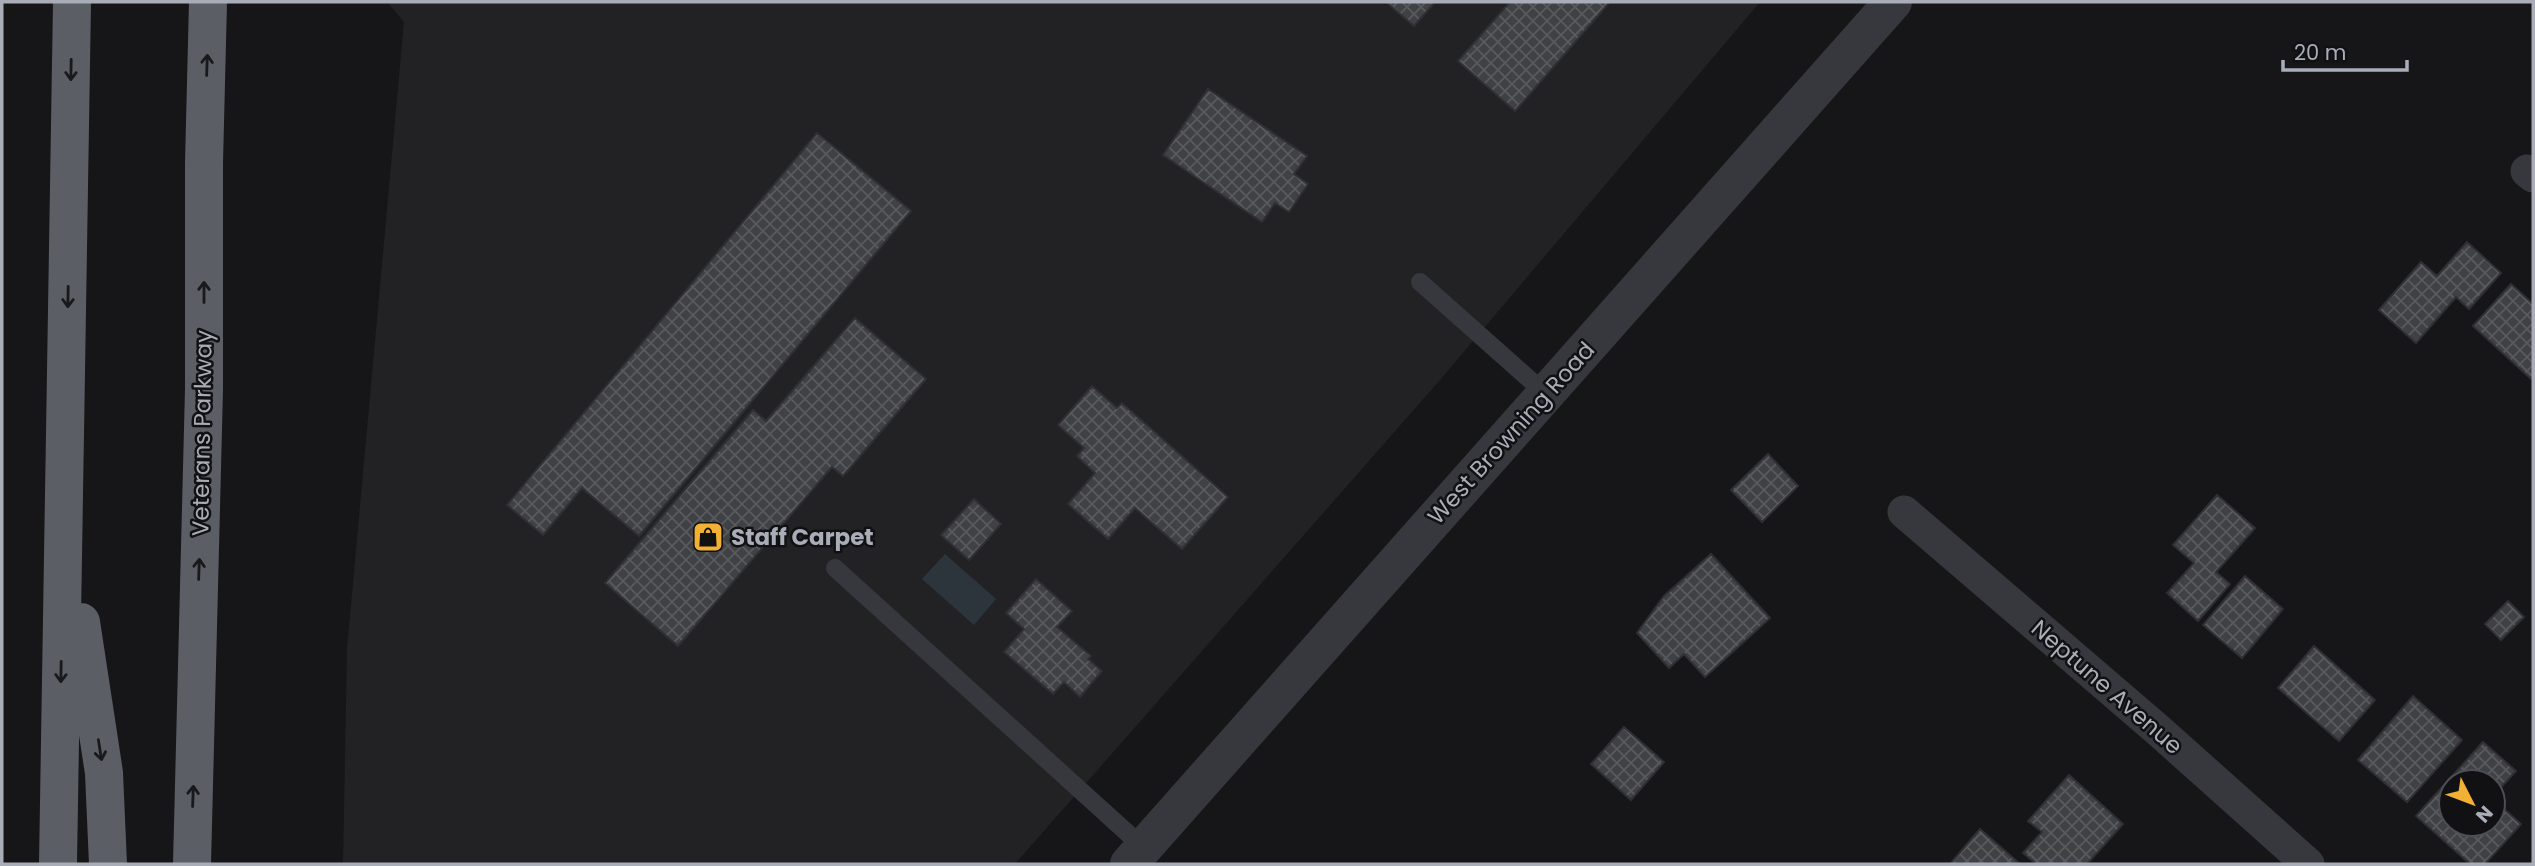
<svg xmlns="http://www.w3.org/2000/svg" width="2535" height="866" font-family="Poppins,sans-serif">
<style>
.built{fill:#222225}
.water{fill:#2c353c}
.building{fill:url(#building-cross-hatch);stroke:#303034;stroke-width:2}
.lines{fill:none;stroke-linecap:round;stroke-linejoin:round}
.service{stroke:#37383d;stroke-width:18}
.minor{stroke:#37383d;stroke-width:33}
.tertiary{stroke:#37383d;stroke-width:38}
.trunk{stroke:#5b5e65;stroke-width:38}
.oneway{stroke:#18191b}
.labels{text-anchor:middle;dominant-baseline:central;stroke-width:5;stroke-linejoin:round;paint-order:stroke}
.street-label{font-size:23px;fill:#a8adb8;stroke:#111113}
.poi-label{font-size:23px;font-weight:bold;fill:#a8adb8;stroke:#111113;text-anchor:start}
</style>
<defs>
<pattern id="building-cross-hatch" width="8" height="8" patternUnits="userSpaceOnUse" patternTransform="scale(1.75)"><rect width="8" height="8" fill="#404145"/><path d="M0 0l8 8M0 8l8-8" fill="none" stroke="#595a5e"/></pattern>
</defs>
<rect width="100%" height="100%" fill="#161618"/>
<path class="built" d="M387 2H1760L1440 380 1015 864H343L347 649 404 22Z"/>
<path class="water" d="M945 554 996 599 974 625 922 579Z"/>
<path class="building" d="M1386 2H1435L1414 26Z
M1510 2H1610L1515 111 1458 61Z
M1208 89 1307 156 1294 174 1308 184 1289 212 1275 203 1262 222 1163 155Z
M817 133 911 211 639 536 582 488 543 535 507 505Z
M2467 242 2501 273 2469 309 2456 297 2416 343 2379 310 2421 262 2437 276Z
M2511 284 2533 304V376L2531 379 2473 326Z
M855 318 926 379 843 476 832 467 678 646 605 583 753 410 766 421Z
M1092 386 1117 408 1122 403 1228 497 1182 549 1135 508 1108 539 1068 504 1095 473 1077 456 1084 448 1058 425Z
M1768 454 1798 486 1762 522 1731 490Z
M2217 495 2255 528 2216 572 2230 584 2198 621 2167 593 2194 563 2173 545Z
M974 499 1001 524 969 560 941 535Z
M1711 554 1770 618 1705 677 1684 654 1669 668 1637 633 1664 596Z
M2245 576 2283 609 2242 658 2203 625Z
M1036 579 1072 611 1057 627 1091 656 1088 659 1102 671 1080 697 1064 682 1053 694 1004 652 1024 629 1006 613Z
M2508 601 2524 617 2501 640 2485 624Z
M2314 646 2375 700 2339 741 2278 688Z
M2413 696 2462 740 2407 802 2358 760Z
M1624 727 1664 762 1631 800 1591 764Z
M2483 742 2516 771 2493 796V782H2451V824H2493V799L2521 824 2485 864H2470L2416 816Z
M2069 775 2123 824 2087 864H2036L2023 853 2042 832 2028 821Z
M1980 829 2020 864H1950Z"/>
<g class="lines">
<path class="service" d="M1420 282 1546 394
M835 568 1144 848"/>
<path class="minor" d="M2527 171 2533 176
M1904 512 2158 730 2308 864"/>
<path class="tertiary" d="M1129 864 1893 2"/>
<path class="trunk" d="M81 622 104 773 108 864
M58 864 72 2
M192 864 204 389V163L208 2"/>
</g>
<defs><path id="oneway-shaft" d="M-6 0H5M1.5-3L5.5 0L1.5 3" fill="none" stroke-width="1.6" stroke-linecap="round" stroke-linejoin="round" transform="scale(1.75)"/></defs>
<g class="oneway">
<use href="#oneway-shaft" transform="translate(207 65) rotate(-88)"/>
<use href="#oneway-shaft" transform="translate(71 70) rotate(91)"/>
<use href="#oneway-shaft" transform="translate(204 292) rotate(-90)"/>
<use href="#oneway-shaft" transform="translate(68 297) rotate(91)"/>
<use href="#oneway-shaft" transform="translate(199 569) rotate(-88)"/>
<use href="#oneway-shaft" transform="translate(61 672) rotate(91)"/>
<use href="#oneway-shaft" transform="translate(100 750) rotate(81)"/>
<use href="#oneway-shaft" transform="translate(193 796) rotate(-88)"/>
</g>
<defs>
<g id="shop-square" transform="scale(1.575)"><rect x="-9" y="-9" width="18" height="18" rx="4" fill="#f2b134" stroke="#111113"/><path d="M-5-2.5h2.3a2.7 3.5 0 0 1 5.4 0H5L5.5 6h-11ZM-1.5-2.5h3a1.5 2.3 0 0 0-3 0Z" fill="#111"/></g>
</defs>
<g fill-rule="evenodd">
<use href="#shop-square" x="708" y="537"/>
</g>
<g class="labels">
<g class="street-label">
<text transform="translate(202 433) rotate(-89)">Veterans Parkway</text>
<text transform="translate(1511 433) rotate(-48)">West Browning Road</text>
<text transform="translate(2107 687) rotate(41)">Neptune Avenue</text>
</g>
<g class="poi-label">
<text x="731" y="537">Staff Carpet</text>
</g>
</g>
<rect width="2535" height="866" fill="none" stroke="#a8adb8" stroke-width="7"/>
<g transform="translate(2472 803) rotate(132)"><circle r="33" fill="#111113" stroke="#4d4f55" stroke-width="2"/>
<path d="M0-5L12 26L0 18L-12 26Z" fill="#f2b134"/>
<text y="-10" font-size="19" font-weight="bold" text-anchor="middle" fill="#a8adb8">N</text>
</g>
<path d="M2283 60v10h124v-10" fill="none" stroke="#a8adb8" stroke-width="3.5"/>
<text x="2294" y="60" font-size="21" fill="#a8adb8" stroke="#111113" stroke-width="5" paint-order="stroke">20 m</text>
</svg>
